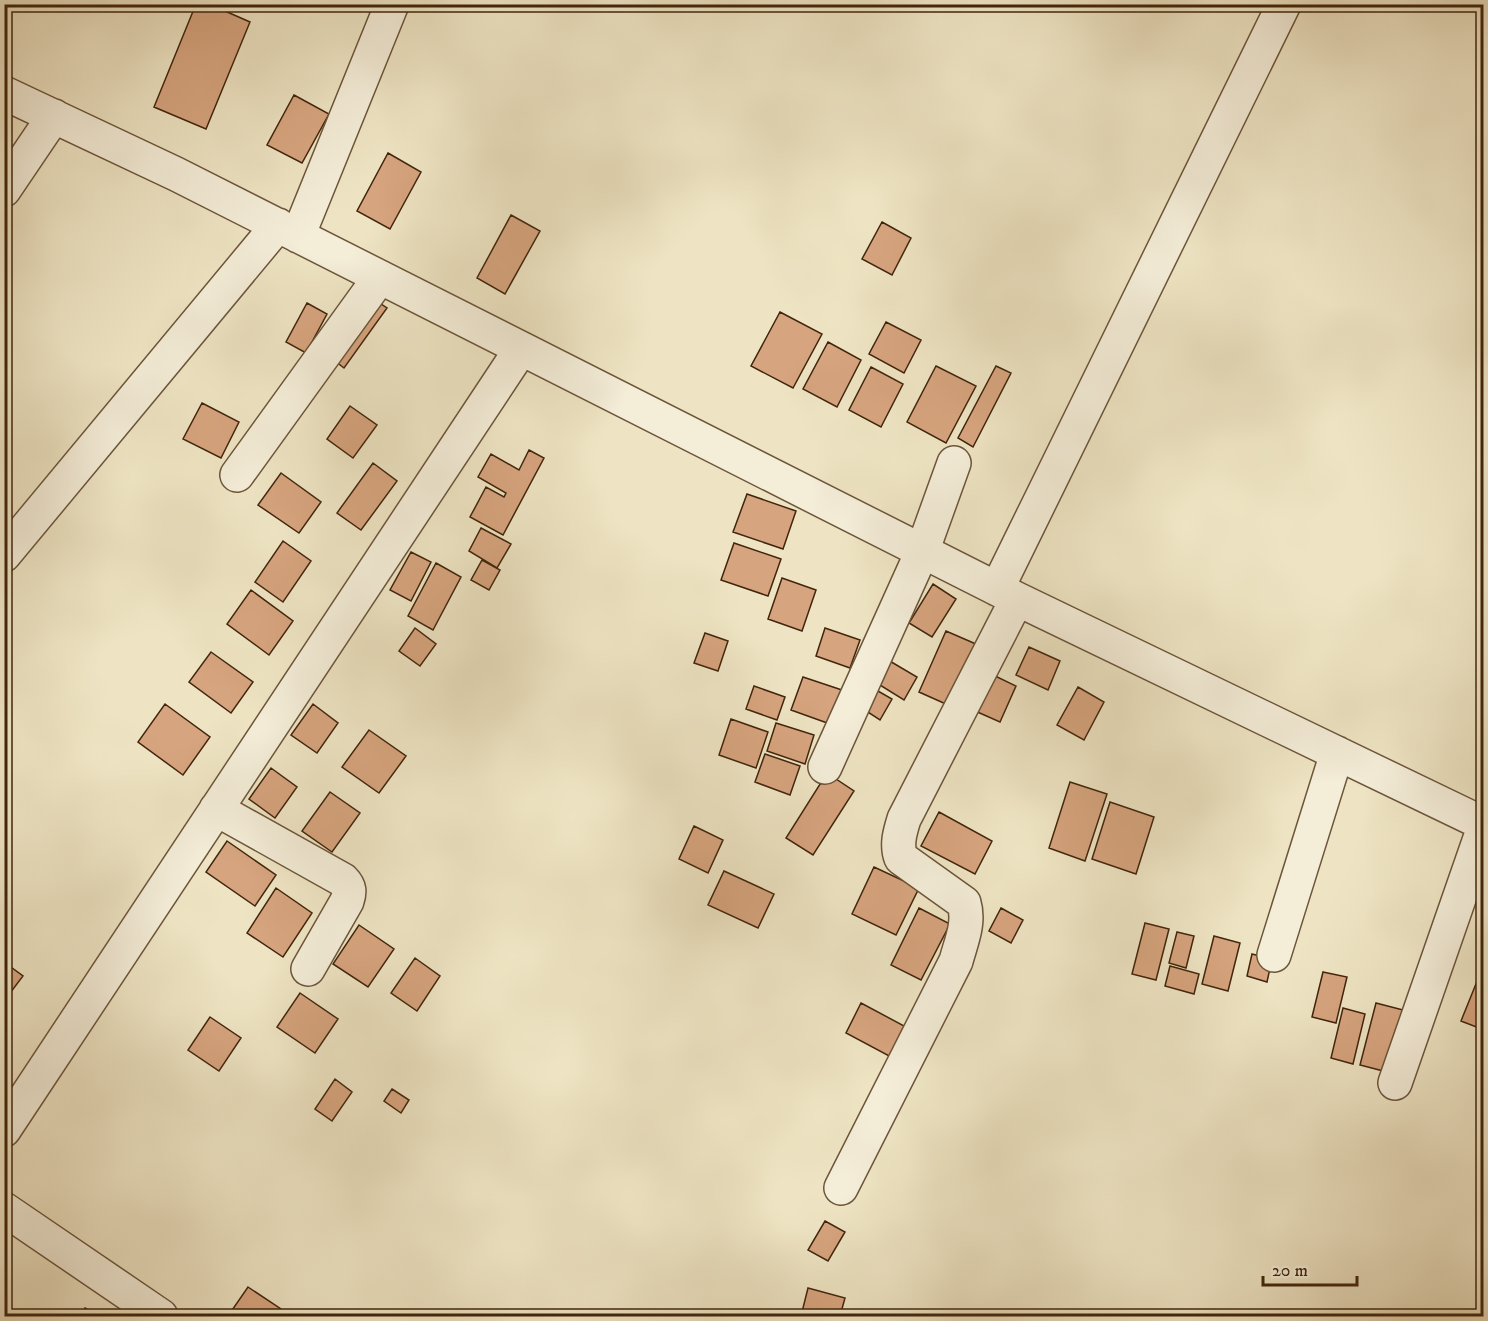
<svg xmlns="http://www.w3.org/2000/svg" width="1488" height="1321" font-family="'IM FELL DW Pica',serif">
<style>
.building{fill:#d6a47e;stroke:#41250c;stroke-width:1.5}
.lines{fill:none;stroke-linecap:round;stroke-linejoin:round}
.street-casing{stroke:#6c553a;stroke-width:36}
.street{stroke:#f4edd8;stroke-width:33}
</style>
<rect width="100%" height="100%" fill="#eee4c3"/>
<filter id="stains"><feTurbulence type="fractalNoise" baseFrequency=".00333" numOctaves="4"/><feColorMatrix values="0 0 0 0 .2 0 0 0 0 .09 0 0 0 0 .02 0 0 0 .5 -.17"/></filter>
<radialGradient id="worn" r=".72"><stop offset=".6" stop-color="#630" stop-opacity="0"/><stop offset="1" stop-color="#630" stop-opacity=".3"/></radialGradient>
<path class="building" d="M196 4H209L250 22 206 129 154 107Z
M294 95 329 114 302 163 267 145Z
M388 153 421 172 390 229 357 211Z
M511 215 540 231 505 294 477 278Z
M882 222 911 238 892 275 862 259Z
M372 298 387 308 344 368 330 357Z
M307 303 327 314 306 353 286 342Z
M780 312 822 334 793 388 751 366Z
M886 322 921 340 904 373 869 354Z
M828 342 861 360 837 407 803 389Z
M936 366 976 386 946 443 907 422Z
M996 366 1011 373 973 447 958 438Z
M871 367 903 384 881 427 849 410Z
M202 403 239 422 221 458 183 439Z
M350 406 377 425 353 458 327 439Z
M529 450 544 458 503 535 470 517 486 487 504 497 506 493 478 477 491 454 519 470Z
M373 463 397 481 361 530 337 513Z
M281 473 321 502 299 533 258 505Z
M747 494 796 511 783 549 733 532Z
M481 528 511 544 497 568 469 551Z
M283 541 311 561 283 602 255 582Z
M734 543 781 559 768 596 721 580Z
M411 552 431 562 411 601 390 590Z
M482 560 500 570 489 590 471 580Z
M436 563 461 577 433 630 408 616Z
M782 578 816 590 802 631 768 619Z
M933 584 956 599 932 637 909 623Z
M251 590 293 621 269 655 227 624Z
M415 628 436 644 420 666 399 651Z
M825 628 860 640 850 668 816 656Z
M946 631 985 648 957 709 919 692Z
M705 633 728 641 718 671 694 663Z
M1029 647 1060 661 1048 690 1016 675Z
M211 652 253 682 231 713 189 682Z
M888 660 917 677 904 700 875 682Z
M989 673 1016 686 1000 722 973 710Z
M803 677 842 690 830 724 791 710Z
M754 686 785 697 777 720 746 709Z
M871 687 892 699 880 720 860 707Z
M1078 687 1104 702 1084 740 1057 725Z
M165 704 210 737 183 775 138 742Z
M313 704 338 723 317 753 291 735Z
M731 719 768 732 756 768 719 755Z
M776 723 814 735 805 764 767 751Z
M369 730 406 756 379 793 342 767Z
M765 754 800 766 790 795 755 782Z
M271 768 297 787 275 818 249 799Z
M827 773 854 791 813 855 786 838Z
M1070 782 1107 794 1085 861 1049 848Z
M330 792 360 813 332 852 302 831Z
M1110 802 1154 817 1136 874 1092 859Z
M939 812 992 841 975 874 921 846Z
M694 826 723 840 708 873 679 859Z
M227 841 276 875 255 906 206 872Z
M874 867 919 888 896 935 852 914Z
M724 871 774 894 758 928 708 905Z
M276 888 312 913 283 957 247 933Z
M919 908 950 924 921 980 891 965Z
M1001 908 1023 920 1011 943 989 931Z
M1145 923 1169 929 1156 980 1132 974Z
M359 925 394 949 368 987 333 964Z
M1177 932 1194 936 1186 968 1169 963Z
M1214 936 1240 943 1228 991 1202 984Z
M1252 954 1272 959 1267 982 1247 976Z
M415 958 440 976 417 1011 391 993Z
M4 962 23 976 4 1001Z
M1484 964V1030L1461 1021Z
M1170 966 1199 974 1194 994 1165 986Z
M1323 972 1347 977 1336 1023 1312 1017Z
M300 993 338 1019 315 1053 277 1027Z
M861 1003 906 1027 891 1057 846 1033Z
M1376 1003 1407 1011 1391 1073 1360 1065Z
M1343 1008 1365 1014 1353 1064 1331 1058Z
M210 1017 241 1038 219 1071 188 1050Z
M335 1079 352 1092 332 1121 315 1109Z
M392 1089 409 1100 401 1113 384 1101Z
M825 1221 845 1232 828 1261 808 1250Z
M248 1287 281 1309 277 1316H228Z
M808 1288 845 1298 840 1316H801Z
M85 1308 98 1316H80Z"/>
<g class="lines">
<g class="street-casing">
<path id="street" d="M4 93 176 174 1017 599 1484 824
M4 190 54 116
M298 236 392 4
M237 475 380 277
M4 555 278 225
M997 589 1284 4
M825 767 922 552 954 463
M216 809 343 880C350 887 350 892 347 901L308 969
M1274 955 1337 753
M1395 1083 1484 827
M4 1130 521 349
M841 1188 956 961C961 942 970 923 964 903L901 858C896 845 900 832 904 819L1017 599
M4 1209 161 1316"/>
</g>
<use href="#street" class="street"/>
</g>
<rect width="1488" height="1321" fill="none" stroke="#eee4c3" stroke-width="24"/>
<rect x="6" y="6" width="1476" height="1309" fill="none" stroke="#41250c" stroke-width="3"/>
<rect x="12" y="12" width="1464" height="1297" fill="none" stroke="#41250c" stroke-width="1.5"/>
<path d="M1263 1276v9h94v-9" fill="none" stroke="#41250c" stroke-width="3"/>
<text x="1272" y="1276" font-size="18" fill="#41250c" stroke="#f4edd8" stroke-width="4.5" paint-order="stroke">20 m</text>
<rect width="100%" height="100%" filter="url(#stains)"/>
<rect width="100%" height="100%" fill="url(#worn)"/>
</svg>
